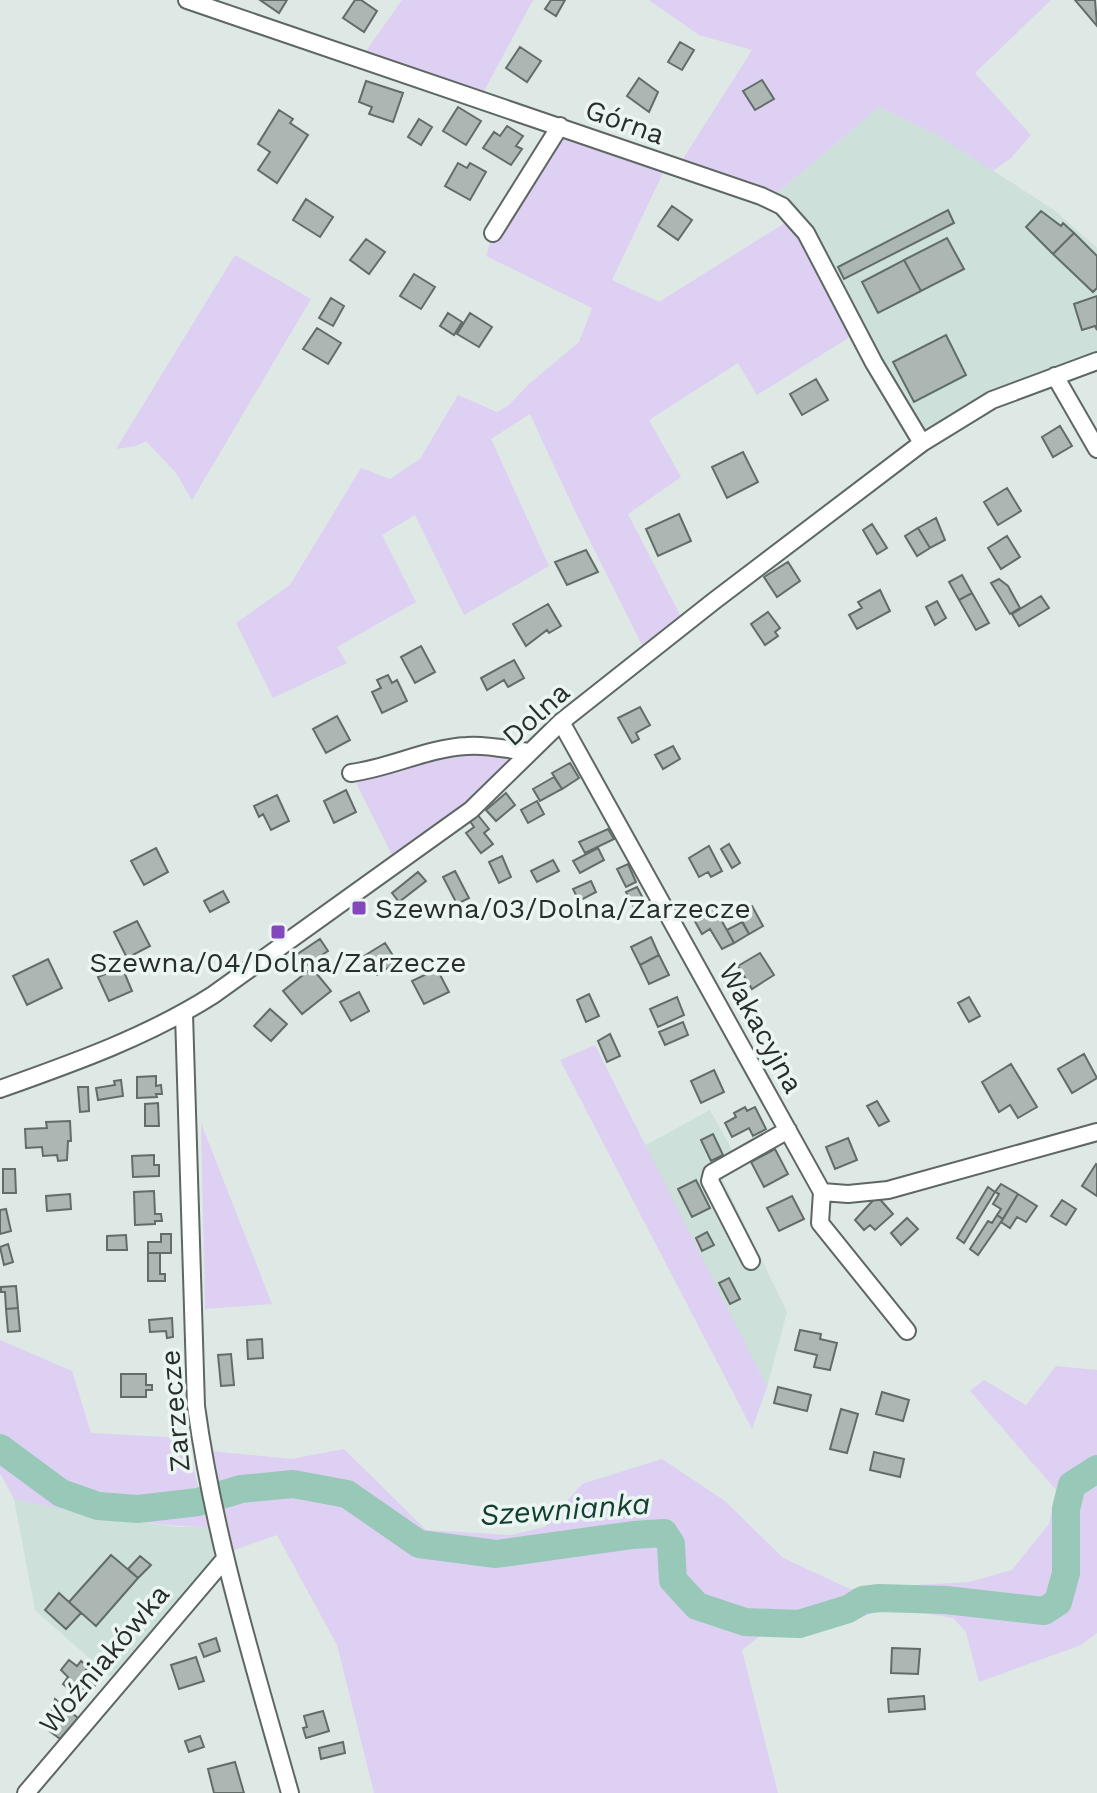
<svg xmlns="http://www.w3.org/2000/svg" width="1097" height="1793" font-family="'Work Sans',sans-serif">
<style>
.built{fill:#cde0d9}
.green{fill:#ded0f3}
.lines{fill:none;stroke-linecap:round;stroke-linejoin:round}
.river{stroke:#98c8b8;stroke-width:28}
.building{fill:#acb7b3;stroke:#626c68;stroke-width:2}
.minor-casing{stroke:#5e6764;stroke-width:20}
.minor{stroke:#fff;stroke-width:16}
.poi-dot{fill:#8347be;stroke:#ebf6f2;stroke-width:3}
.labels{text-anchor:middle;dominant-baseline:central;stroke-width:7;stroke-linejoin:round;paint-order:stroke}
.street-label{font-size:28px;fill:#292d2c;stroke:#ebf6f2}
.poi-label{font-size:28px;fill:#292d2c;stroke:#ebf6f2;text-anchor:start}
.water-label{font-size:30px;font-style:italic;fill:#143e32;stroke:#ebf6f2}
</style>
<rect width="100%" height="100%" fill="#dee8e4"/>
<path class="built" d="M879 107 939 136 1054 210 1097 248V353L986 393 922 432 842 289 814 231 797 208 776 194Z
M710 1110 742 1168 722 1178 787 1312 767 1387 644 1146Z
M14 1499 110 1518 176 1527H208L216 1559 114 1680 35 1610Z"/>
<path class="green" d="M402 0H533L483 93 366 51Z
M649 0H1051L975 73 1031 135 1011 158 993 171 939 136 879 107 776 194 681 162 752 50 699 35Z
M556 133 664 171 612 280 659 302 788 221 805 243 853 335 757 395 738 363 649 420 681 477 628 514 681 617 642 645 573 507 530 414 491 439 549 566 464 615 415 515 382 535 416 602 337 647 347 663 273 698 236 623 290 585 361 468 390 479 420 459 458 395 497 412 509 405 529 384 579 342 592 308 486 256 493 233Z
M235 255 311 299 192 500 176 473 146 441 136 446 116 449Z
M444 749 518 751 454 814 392 855 351 773Z
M595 1045 767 1387 752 1429 560 1060Z
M201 1123 272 1304 205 1309Z
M0 1340 72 1371 91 1433 186 1438 208 1527C142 1526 78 1512 14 1499L0 1473Z
M1056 1366 1097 1370V1633L1081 1645 979 1682 966 1632 953 1618 887 1607 843 1625 764 1633 742 1650 778 1793H374L337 1645 277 1535 234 1550 211 1451 291 1459 344 1449 426 1530 511 1535 545 1527 582 1484 662 1459 725 1501 783 1558 850 1589 969 1582 1012 1570 1049 1524 1056 1490 970 1391 984 1380 1026 1405Z"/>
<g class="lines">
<path class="river" d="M0 1448 61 1493 98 1506 138 1509 198 1502 241 1489 293 1484 347 1494 419 1544 496 1554 633 1535 664 1533 671 1544 673 1580 697 1606 745 1622 799 1624 848 1609 863 1600 879 1598 946 1600 1044 1611 1058 1602 1066 1573V1509L1072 1485 1097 1469"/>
</g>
<path class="building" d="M260 0H287L279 13Z
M355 0H361L377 11 364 32 343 18Z
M551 0H565L556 16 545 9Z
M1075 0H1095L1097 26Z
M680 42 694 50 682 70 668 62Z
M520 47 541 61 527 82 506 68Z
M639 78 658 92 649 112 627 96Z
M762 80 774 99 755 110 743 91Z
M366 81 403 93 393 122 369 114 372 107 359 102Z
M458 107 481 121 466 145 443 131Z
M279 110 293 119 290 123 308 135 277 183 258 170 270 152 258 144Z
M419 119 432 127 421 145 408 137Z
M507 126 523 136 516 146 522 149 511 165 483 148 494 132 500 136Z
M458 163 467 168 470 163 486 172 470 200 445 186Z
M306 199 333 217 320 237 293 220Z
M672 206 692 220 678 240 658 226Z
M948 210 954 223 844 279 838 267Z
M1041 211 1061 226 1063 223 1074 233 1053 254 1026 227Z
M1074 233 1097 256V288L1093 292 1053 254Z
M947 238 964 269 921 291 904 260Z
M366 239 385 252 369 274 350 260Z
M904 260 921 291 878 313 862 282Z
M414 274 435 287 421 309 400 296Z
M1097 296V330L1095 326 1082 330 1074 304Z
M331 298 344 306 333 326 319 318Z
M448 313 462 322 454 335 440 326Z
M470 313 492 327 479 347 457 334Z
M317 328 341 343 328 364 303 349Z
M946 335 966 375 914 402 893 362Z
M816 379 828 400 802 415 790 394Z
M1060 426 1072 446 1053 457 1042 437Z
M743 452 758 482 727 498 712 467Z
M1007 488 1021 511 998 525 984 502Z
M679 514 691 541 658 556 646 529Z
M936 518 945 540 930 548 918 528Z
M872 524 887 548 877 554 863 530Z
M918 528 930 548 917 556 905 536Z
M1007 536 1020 557 1001 569 988 548Z
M586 550 598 572 567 585 555 562Z
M788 562 800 581 777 597 764 577Z
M962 575 972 593 959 600 949 582Z
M999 579 1008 586 1020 608 1010 614 991 583Z
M880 590 890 611 857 629 849 615 862 608 858 602Z
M972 593 989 623 976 630 959 600Z
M1041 596 1049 608 1019 626 1012 614Z
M937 601 946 618 935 625 926 607Z
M548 604 561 626 549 633 547 630 526 646 513 624Z
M768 612 780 628 775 632 778 636 765 645 751 624Z
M421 646 435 672 415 683 401 657Z
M514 660 524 678 508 687 504 680 487 690 481 678Z
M388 675 392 683 397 680 407 701 382 713 372 692 381 688 377 680Z
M640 707 650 725 636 733 639 739 632 743 618 718Z
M337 716 350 740 326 753 313 729Z
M673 746 680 759 663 769 655 755Z
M570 763 579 778 562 789 552 773Z
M554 777 562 789 540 801 533 789Z
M346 790 356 812 334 823 324 801Z
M506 793 515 805 496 821 486 810Z
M277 795 289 821 271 830 263 814 259 817 254 806Z
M537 801 544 814 528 823 521 810Z
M477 814 489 829 484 833 493 844 481 853 466 833 474 827 469 820Z
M608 829 614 839 585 853 579 842Z
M729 844 740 863 732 868 721 849Z
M709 846 722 871 711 877 708 872 699 877 689 858Z
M156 848 168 872 144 885 131 861Z
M598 848 604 860 580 873 573 861Z
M502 856 511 877 499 883 489 862Z
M553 860 559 871 537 882 531 871Z
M628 864 636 882 626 887 617 869Z
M455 871 469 898 457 904 443 877Z
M418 872 426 881 399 902 392 893Z
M591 881 596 892 579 901 573 889Z
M637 887 645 902 634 908 626 892Z
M223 891 229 902 210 912 204 901Z
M713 905 734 943 722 949 710 929 702 934 692 916Z
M752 906 763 926 749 934 738 913Z
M137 921 150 946 127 958 114 932Z
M742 922 749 934 734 943 727 930Z
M651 937 659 955 640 965 631 947Z
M320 939 328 951 304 967 296 955Z
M385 943 397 962 377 975 364 956Z
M760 953 774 975 752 989 738 966Z
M659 955 669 975 649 984 640 965Z
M48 959 62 988 27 1005 13 976Z
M122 967 132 991 109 1001 98 977Z
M312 968 331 991 302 1014 283 991Z
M437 969 449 992 424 1004 412 981Z
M359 992 369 1011 351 1021 340 1002Z
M589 994 599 1016 586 1022 577 1000Z
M677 997 684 1015 658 1027 650 1009Z
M969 997 980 1016 969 1022 958 1003Z
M270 1009 287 1024 271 1041 254 1026Z
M683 1022 688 1035 665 1045 659 1032Z
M610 1034 620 1056 607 1062 598 1041Z
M1084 1054 1097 1078 1072 1093 1058 1069Z
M1011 1064 1037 1107 1018 1118 1010 1105 999 1112 982 1082Z
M714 1070 724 1092 701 1103 691 1081Z
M156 1076V1086L161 1085 162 1094H156L157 1097 137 1098V1077Z
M121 1080 123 1096 98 1100 96 1088 115 1085 114 1081Z
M78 1087H88L89 1111 80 1112Z
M877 1101 889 1121 879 1126 867 1106Z
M158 1103 159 1126H145V1104Z
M745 1107 747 1111 755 1107 766 1129 753 1136 749 1128 732 1137 725 1123 736 1117 734 1113Z
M70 1121 71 1141H68L67 1160 58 1161 57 1155 43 1156 42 1147 26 1148 25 1129 47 1128 46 1122Z
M713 1134 723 1155 711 1161 701 1140Z
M848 1138 857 1160 835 1169 826 1147Z
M775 1149 788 1174 764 1187 751 1162Z
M154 1155V1165H159V1176L133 1177 132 1156Z
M1096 1164 1097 1165V1196L1082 1186Z
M3 1169H15L16 1193H3Z
M696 1180 710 1208 692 1217 678 1189Z
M1001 1184 1018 1194 1003 1219 997 1215 1001 1209 993 1204 999 1194 995 1192Z
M988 1187 995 1192 964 1243 957 1238Z
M154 1191 155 1214H161L162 1221H155V1224L135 1225 134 1192Z
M70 1194 71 1209 47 1211 46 1196Z
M1018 1194 1037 1206 1026 1222 1017 1217 1010 1228 1001 1222Z
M792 1196 804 1219 779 1231 767 1208Z
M877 1196 893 1214 875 1230 870 1225 864 1230 855 1220Z
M1062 1200 1076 1209 1066 1225 1051 1216Z
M6 1209 11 1231 0 1234V1210Z
M997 1215 1003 1219 978 1255 970 1249 988 1221 992 1223Z
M907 1218 918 1229 901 1245 891 1233Z
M707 1232 714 1245 702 1251 696 1238Z
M161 1234H171V1253H148V1242H161Z
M126 1235 127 1250H107V1236Z
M8 1244 13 1262 4 1265 0 1247Z
M148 1253H160V1274H165V1281H148Z
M729 1278 740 1299 730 1304 719 1283Z
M16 1286 18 1308 6 1309 5 1292H1V1287Z
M18 1308 20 1331 8 1332 6 1309Z
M172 1318 173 1337 167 1338 166 1331 150 1332 149 1320Z
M800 1330 821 1334 820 1339 837 1343 830 1370 814 1367 817 1355 795 1350Z
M262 1339 263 1358 248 1359 247 1340Z
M231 1354 234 1385 221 1386 218 1355Z
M121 1374H146V1385H152V1390H146V1397H121Z
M778 1387 811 1395 807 1411 774 1403Z
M882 1392 909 1400 903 1421 876 1414Z
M841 1409 858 1414 847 1453 830 1449Z
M874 1452 904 1459 900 1477 870 1470Z
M111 1555 138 1578 96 1626 69 1602Z
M140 1556 151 1565 138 1578 128 1569Z
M59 1593 81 1613 66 1629 45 1610Z
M216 1638 220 1651 204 1657 199 1644Z
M892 1648 920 1649 918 1674 891 1673Z
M196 1657 204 1681 179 1689 171 1665Z
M69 1660 77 1666 81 1661 88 1667 85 1671 98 1682 88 1694 79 1686 74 1693 63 1684 68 1677 61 1670Z
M924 1696 925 1709 889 1712 888 1699Z
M55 1699 78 1718 60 1739 47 1729Z
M323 1711 329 1731 306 1738 303 1728 307 1727 304 1716Z
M200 1736 204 1747 189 1752 185 1741Z
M343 1742 345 1753 321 1759 319 1748Z
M235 1762 244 1793H214L208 1769Z"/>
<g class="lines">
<g class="minor-casing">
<path id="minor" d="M187 0 761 196 782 206 806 233 874 363 922 443
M493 233 560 126
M1055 376 1097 449
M561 722 822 1192 848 1194 888 1190 1097 1132
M351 773C390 768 427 748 467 746 487 744 509 750 529 752
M184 1014 196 1406C214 1538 254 1665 290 1793
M0 1089C73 1063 147 1037 213 995L471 810 561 722 714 601 922 443 992 400 1097 361
M822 1192 820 1223 907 1331
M751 1261 710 1181 712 1173 788 1130
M26 1793 224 1560"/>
</g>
<use href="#minor" class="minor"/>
</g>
<g class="poi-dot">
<rect x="351" y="900" width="16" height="16" rx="4"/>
<rect x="270" y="924" width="16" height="16" rx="4"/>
</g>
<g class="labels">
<g class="street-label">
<text transform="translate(625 122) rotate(20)">Górna</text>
<text transform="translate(536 714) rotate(-42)">Dolna</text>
<text transform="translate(761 1028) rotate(61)">Wakacyjna</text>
<text transform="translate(175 1411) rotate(-95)">Zarzecze</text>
<text transform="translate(104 1659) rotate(-50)">Woźniakówka</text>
</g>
<g class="poi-label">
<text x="375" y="908">Szewna/03/Dolna/Zarzecze</text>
<text x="278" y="962" text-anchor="middle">Szewna/04/Dolna/Zarzecze</text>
</g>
<g class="water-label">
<text transform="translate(565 1509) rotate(-4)">Szewnianka</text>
</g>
</g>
</svg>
